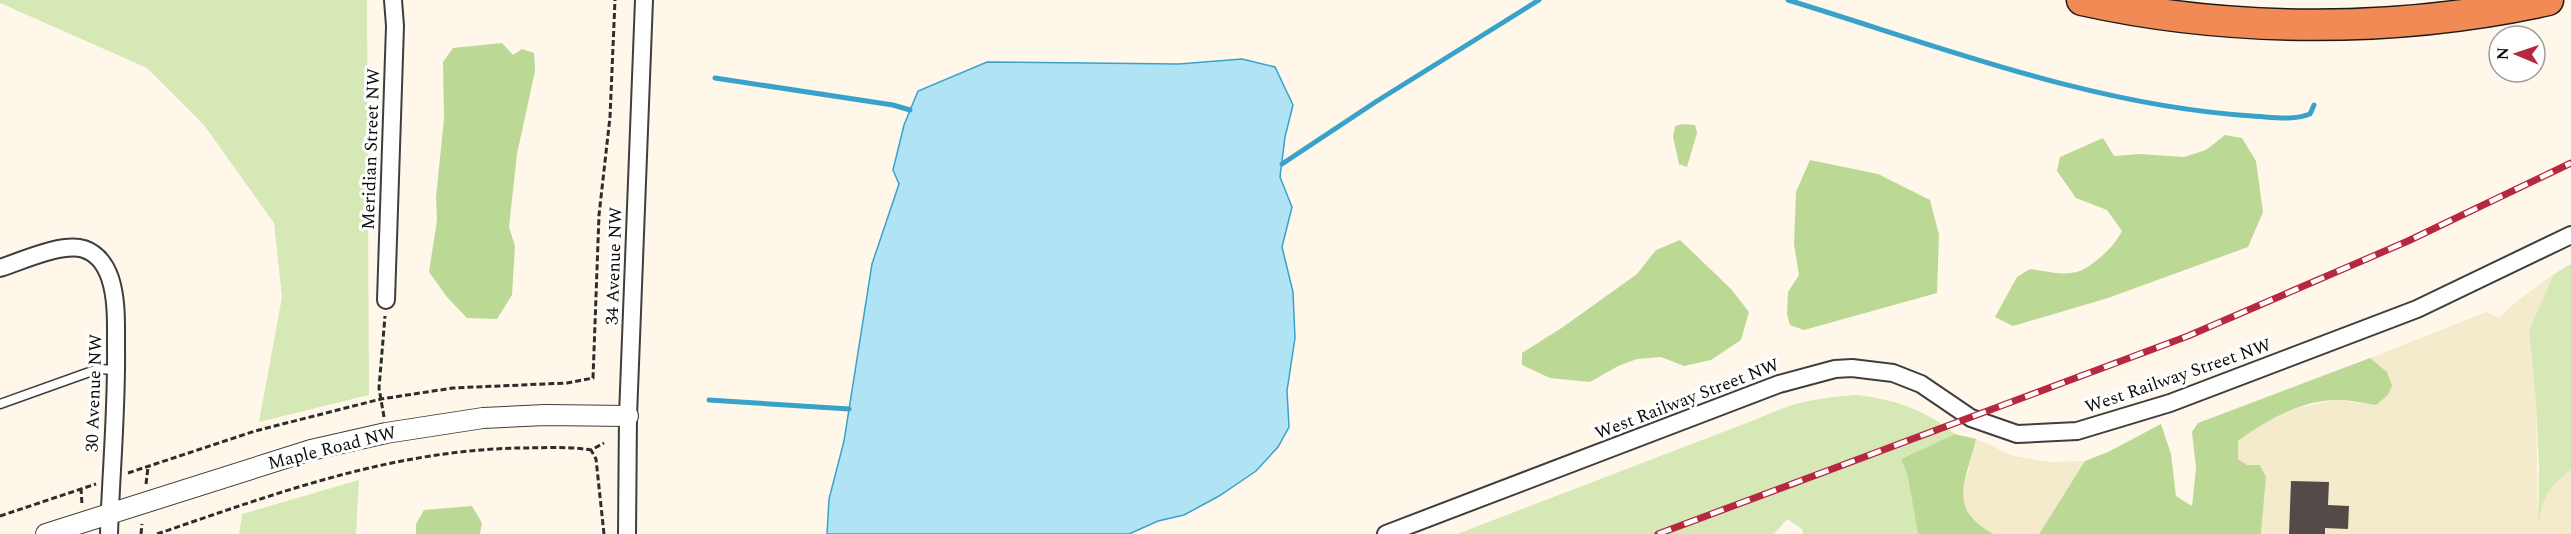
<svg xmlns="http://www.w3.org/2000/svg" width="2571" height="534" font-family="Spectral,serif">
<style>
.farmland{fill:#f3ebcc}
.green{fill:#d6e8b5}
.forest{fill:#bbd895}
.water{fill:#b0e4f5;stroke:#39a2ca;stroke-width:1.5}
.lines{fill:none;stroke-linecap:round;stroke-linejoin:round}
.stream{stroke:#39a2ca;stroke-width:5}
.building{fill:#544b48}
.service-casing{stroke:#3e3e3e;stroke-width:11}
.minor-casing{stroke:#3e3e3e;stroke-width:20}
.tertiary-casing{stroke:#3e3e3e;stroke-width:22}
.motorway-casing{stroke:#1c1c1c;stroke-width:33}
.path{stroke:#2d2d2d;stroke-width:3;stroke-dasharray:6 3;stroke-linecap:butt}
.service{stroke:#fff;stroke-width:8}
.minor{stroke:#fff;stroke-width:16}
.tertiary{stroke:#fff;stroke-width:20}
.motorway{stroke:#f28a55;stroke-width:30}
.rail-casing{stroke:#b82740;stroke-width:7}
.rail{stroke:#fff;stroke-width:4.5;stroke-dasharray:14;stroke-linecap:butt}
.labels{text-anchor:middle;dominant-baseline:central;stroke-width:6;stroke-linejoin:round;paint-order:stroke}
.street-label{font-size:18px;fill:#0b0b0b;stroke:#fff}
</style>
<rect width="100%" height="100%" fill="#fff8ea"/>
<path class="farmland" d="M2554 274 2529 330 2536 402 2538 520 2544 497 2554 483 2571 470V534H2261L2266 477 2260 465H2247L2238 459V441L2263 423 2296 408 2336 400 2376 405 2387 372 2370 358 2486 312 2499 318 2518 300Z
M1976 439 2014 456 2050 462 2085 461 2039 534H1994L1978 526 1967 515 1962 495Z"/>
<path class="green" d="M0 0H367L369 395 259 422 282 297 274 223 204 125 147 68 0 3Z
M2571 264V470C2547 488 2542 498 2538 527L2539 469 2536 402 2529 330 2554 274Z
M1856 395C1895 399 1925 410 1955 434L1901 459 1907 473 1918 534H1803L1802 529 1787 519 1774 534H1457L1757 419C1794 402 1816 398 1856 395Z
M359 480 356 534H239L242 514Z"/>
<path class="forest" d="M502 43 513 55 522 49 534 53 535 71 517 154 509 227 515 246 512 295 497 319 467 318 447 297 429 272 437 220 436 197 444 119 443 62 453 48Z
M1682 124 1695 125 1697 133 1687 167 1679 164 1673 137 1675 126Z
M2225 135 2242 138 2256 161 2263 212 2248 247 2108 298 2013 326 1995 317 2017 277 2030 269C2059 273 2074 280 2097 260 2108 251 2115 244 2122 231L2107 210 2076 198 2057 171 2060 157 2103 138 2114 156 2140 154 2184 157 2206 150Z
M1810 160 1878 174 1930 200 1939 235 1937 293 1804 330 1790 325 1787 314 1788 292 1799 275 1794 244 1796 192Z
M1680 240 1731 289 1749 312 1741 340 1711 360 1684 366 1661 357 1637 359 1618 366 1590 382 1550 378 1522 365V353L1563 327 1637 274 1656 250Z
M2370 358 2387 372 2392 385 2388 395 2376 405C2363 403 2350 400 2338 400 2303 399 2265 421 2238 441V459L2247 465H2260L2266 477 2261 534H2039L2085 461 2108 452 2161 424 2171 454 2176 496 2192 506 2196 468 2192 432 2198 423Z
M1955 434 1976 439C1966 482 1946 509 1994 534H1918L1907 473 1901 459Z
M472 506 482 523 480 534H416V524L424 510Z"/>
<path class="water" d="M1242 59 1275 67 1293 105 1285 137 1280 177 1292 207 1282 247 1293 292 1295 338 1287 391 1289 427 1278 447 1256 471 1219 496 1184 515 1158 521 1129 534H827L829 499 844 441 872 264 899 184 893 170 904 125 918 91 987 62 1179 64Z"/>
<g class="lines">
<path class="stream" d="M1788 0C1939 46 2093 106 2252 116 2272 117 2292 121 2310 114L2314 105
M715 78 893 105 910 110
M1282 164 1377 101 1539 0
M709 400 849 409"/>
</g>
<path class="building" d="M2291 481 2329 482 2328 505 2349 506 2348 529 2325 528V534H2289Z"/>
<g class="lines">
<g class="service-casing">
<path id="service" d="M0 404 98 369 116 370"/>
</g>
<g class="minor-casing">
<path id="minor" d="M0 268C22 261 62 242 84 249 98 254 105 264 110 278 117 299 116 324 116 346 117 409 111 471 109 534
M386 300 395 26 393 0
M627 534 628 416 644 0
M1386 534 1779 384 1835 369 1852 368 1893 373 1921 384 1971 418 2017 434 2077 431 2170 403 2417 309 2571 235"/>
</g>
<g class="tertiary-casing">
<path id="tertiary" d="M46 534 311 450 386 433 483 418 545 415 628 416"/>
</g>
<g class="motorway-casing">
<path id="motorway" d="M2082 0C2231 33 2398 33 2548 0"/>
</g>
<path class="path" d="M384 417 379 388 385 316
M128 473 255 431 381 399 453 388 567 383 593 378 599 215 610 117 615 0
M146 484 148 467
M81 488 82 505
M0 516 96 484
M141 534 142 524
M157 534C277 493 390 451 518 448 542 448 567 446 591 450
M604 534 596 459 591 450 604 443"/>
<use href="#service" class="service"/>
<use href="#minor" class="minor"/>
<use href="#tertiary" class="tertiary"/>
<use href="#motorway" class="motorway"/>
<g class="rail-casing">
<path id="rail" d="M1658 534 2188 336 2408 241 2571 163"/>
</g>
<use href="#rail" class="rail"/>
</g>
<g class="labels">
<g class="street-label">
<text transform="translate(371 149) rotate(-88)">Meridian Street NW</text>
<text transform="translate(614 266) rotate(-88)">34 Avenue NW</text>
<text transform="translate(2178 376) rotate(-19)">West Railway Street NW</text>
<text transform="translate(94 393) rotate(-88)">30 Avenue NW</text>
<text transform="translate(1687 399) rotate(-21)">West Railway Street NW</text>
<text transform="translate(332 448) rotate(-14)">Maple Road NW</text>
</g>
</g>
<g transform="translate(2517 54) rotate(272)"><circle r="28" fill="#ffffff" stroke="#9d9d9d" stroke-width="1.5"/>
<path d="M0-4.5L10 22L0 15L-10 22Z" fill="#b82740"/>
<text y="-9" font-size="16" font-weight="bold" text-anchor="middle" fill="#0b0b0b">N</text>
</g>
</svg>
